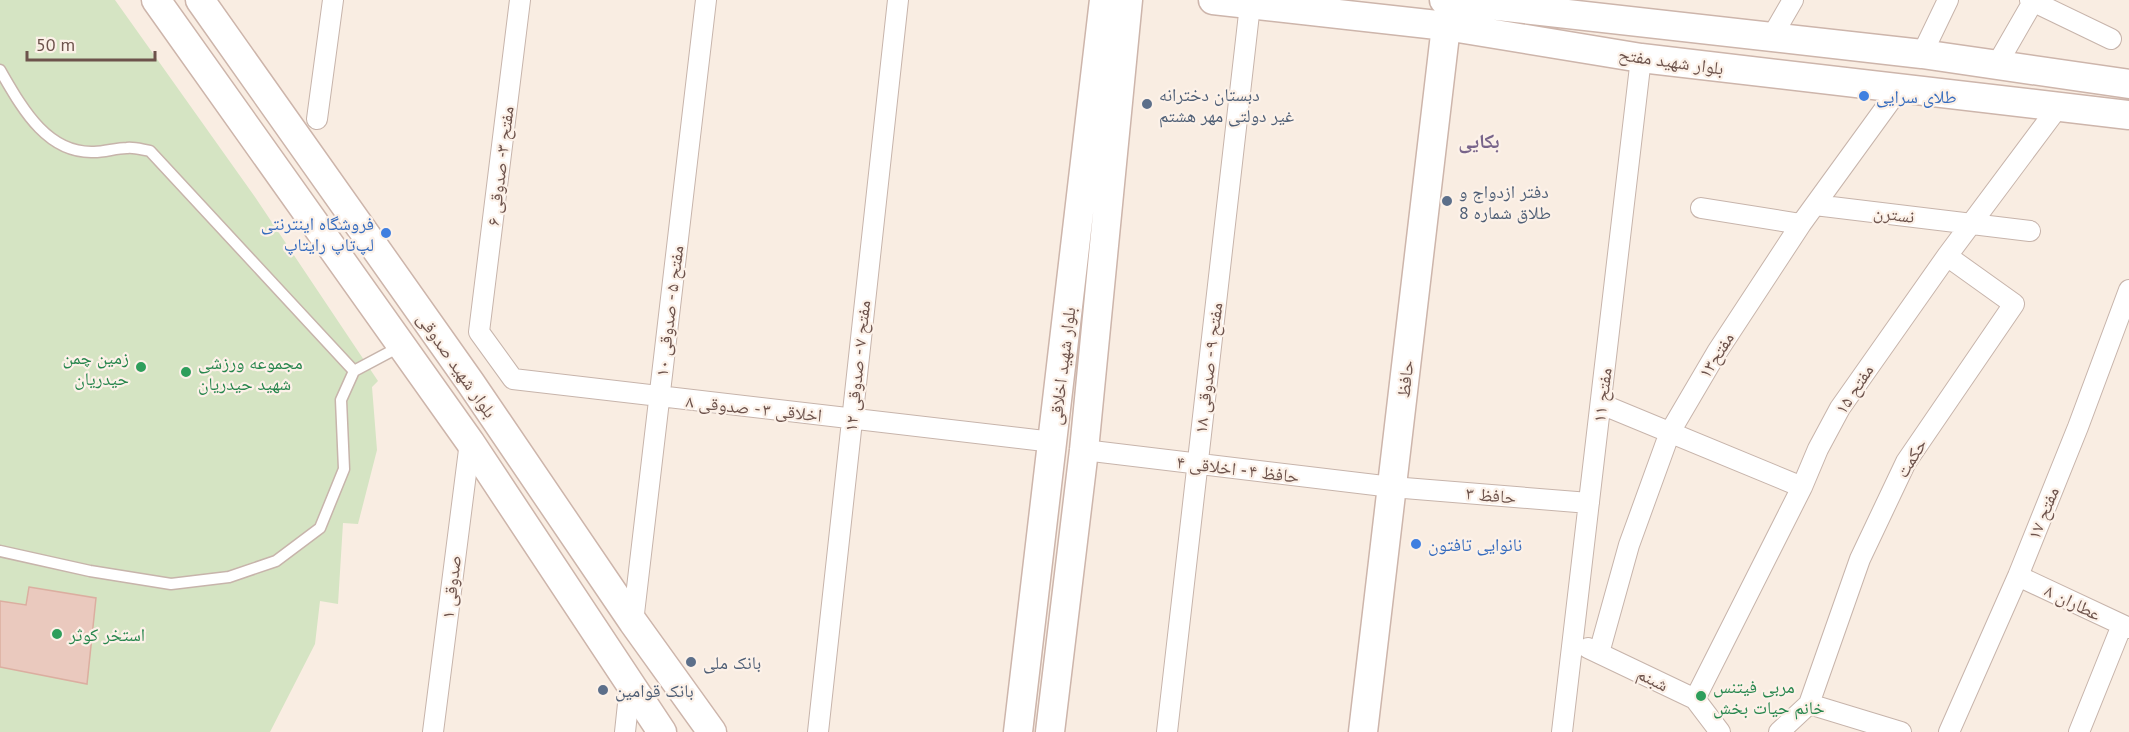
<svg xmlns="http://www.w3.org/2000/svg" width="2129" height="732" font-family="'PT Sans','Noto Naskh Arabic',sans-serif">
<style>
.green{fill:#d5e4c3}
.building{fill:#eac9be;stroke:#dbaea0;stroke-width:1.5}
.lines{fill:none;stroke-linecap:round;stroke-linejoin:round}
.lane-casing{stroke:#c7b4ab;stroke-width:13}
.street-casing{stroke:#c7b4ab;stroke-width:22}
.secondary-casing{stroke:#cdb5ab;stroke-width:31}
.lane{stroke:#fff;stroke-width:10}
.street{stroke:#fff;stroke-width:20}
.secondary{stroke:#fff;stroke-width:28}
.shop-dot{fill:#3f7fe0;stroke:#fcf1e8;stroke-width:2}
.service-dot{fill:#5c6f8a;stroke:#fcf1e8;stroke-width:2}
.leisure-dot{fill:#2e9e5b;stroke:#fcf1e8;stroke-width:2}
.labels{text-anchor:middle;dominant-baseline:central;stroke-width:4.5;stroke-linejoin:round;paint-order:stroke}
.street-label{font-size:18px;fill:#6d534c;stroke:#fcf1e8}
.service-label{font-size:18px;fill:#4e5e75;stroke:#fcf1e8;text-anchor:start}
.shop-label{font-size:18px;fill:#366cbe;stroke:#fcf1e8;text-anchor:start}
.leisure-label{font-size:18px;fill:#27864d;stroke:#fcf1e8;text-anchor:start}
.neighbourhood-label{font-size:20px;font-weight:bold;fill:#78648a;stroke:#fcf1e8}
</style>
<rect width="100%" height="100%" fill="#f9ede2"/>
<path class="green" d="M0 0H115L255 197 378 381 372 387 377 450 358 524 343 523 338 604 320 601 315 644 270 732H0Z"/>
<path class="building" d="M29 587 96 598 87 684 0 667V601L26 605Z"/>
<g class="lines">
<g class="lane-casing">
<path id="lane" d="M0 70C21 106 46 154 94 152 105 152 116 148 127 148 134 147 143 150 150 151L354 371
M0 551 90 571 171 584 229 577 276 561 320 528 344 469 341 400 354 371 401 346"/>
</g>
<g class="street-casing">
<path id="street" d="M520 0 479 332 513 379 1053 442
M2030 0 2111 39
M1771 38 1793 0
M1922 54 1948 0
M1996 66 2034 0
M317 119 333 0
M1815 205 2030 231
M1701 208 1801 224
M1601 404 1802 487
M1084 450 1392 487 1589 503
M2018 576 2129 628
M633 622 706 0
M1588 648 1695 699 1720 732
M1599 653 1629 545 1670 432 1717 352 1801 224 1899 89
M1695 699 1802 487 1818 449 1840 408 1947 256 2059 106
M1809 704 1860 559 1906 462 2014 304 1947 256
M433 732 470 442
M625 732 630 685
M818 732 898 0
M1167 732 1250 5
M1562 732 1641 58
M1779 732 1809 704 1901 732
M1949 732 2018 576 2078 427 2129 290
M2079 732 2122 625"/>
</g>
<g class="secondary-casing">
<path id="secondary" d="M156 0 470 442 662 732
M200 0 470 382 633 622 712 732
M1213 0 1446 26 1641 58 2129 115
M1444 0 1922 54 2129 84
M1018 732 1104 0
M1050 732 1084 450 1128 0
M1363 732 1446 26"/>
</g>
<use href="#lane" class="lane"/>
<use href="#street" class="street"/>
<use href="#secondary" class="secondary"/>
</g>
<g class="shop-dot">
<circle cx="1864" cy="96" r="6"/>
<circle cx="386" cy="233" r="6"/>
<circle cx="1416" cy="544" r="6"/>
</g>
<g class="service-dot">
<circle cx="1147" cy="104" r="6"/>
<circle cx="1447" cy="201" r="6"/>
<circle cx="691" cy="662" r="6"/>
<circle cx="603" cy="690" r="6"/>
</g>
<g class="leisure-dot">
<circle cx="141" cy="367" r="6"/>
<circle cx="186" cy="372" r="6"/>
<circle cx="57" cy="634" r="6"/>
<circle cx="1701" cy="696" r="6"/>
</g>
<g class="labels">
<g class="street-label">
<text transform="translate(1671 61) rotate(8)">بلوار شهید مفتح</text>
<text transform="translate(500 166) rotate(-83)">مفتح ۳- صدوقی ۶</text>
<text transform="translate(1894 214) rotate(7)">نسترن</text>
<text transform="translate(669 311) rotate(-83)">مفتح ۵ - صدوقی ۱۰</text>
<text transform="translate(1716 355) rotate(-58)">مفتح۱۳</text>
<text transform="translate(457 365) rotate(55)">بلوار شهید صدوقی</text>
<text transform="translate(857 366) rotate(-84)">مفتح ۷ - صدوقی ۱۲</text>
<text transform="translate(1062 366) rotate(-83)">بلوار شهید اخلاقی</text>
<text transform="translate(1208 368) rotate(-83)">مفتح ۹ - صدوقی ۱۸</text>
<text transform="translate(1405 379) rotate(-83)">حافظ</text>
<text transform="translate(1854 389) rotate(-57)">مفتح ۱۵</text>
<text transform="translate(1602 395) rotate(-83)">مفتح ۱۱</text>
<text transform="translate(754 408) rotate(6)">اخلاقی ۳ - صدوقی ۸</text>
<text transform="translate(1911 458) rotate(-59)">حکمت</text>
<text transform="translate(1238 469) rotate(7)">حافظ ۴ - اخلاقی ۴</text>
<text transform="translate(1491 495) rotate(5)">حافظ ۳</text>
<text transform="translate(2043 513) rotate(-68)">مفتح ۱۷</text>
<text transform="translate(451 587) rotate(-83)">صدوقی ۱</text>
<text transform="translate(2073 602) rotate(26)">عطاران ۸</text>
<text transform="translate(1653 679) rotate(26)">شبنم</text>
</g>
<g class="service-label">
<text x="1159" y="94">دبستان دخترانه<tspan x="1159" dy="21">غیر دولتی مهر هشتم</tspan></text>
<text x="1459" y="191">دفتر ازدواج و<tspan x="1459" dy="21">طلاق شماره 8</tspan></text>
<text x="703" y="662">بانک ملی</text>
<text x="615" y="690">بانک قوامین</text>
</g>
<g class="shop-label">
<text x="1876" y="96">طلای سرایی</text>
<text x="374" y="223" text-anchor="end">فروشگاه اینترنتی<tspan x="374" dy="21">لپ‌تاپ رایتاپ</tspan></text>
<text x="1428" y="544">نانوایی تافتون</text>
</g>
<g class="leisure-label">
<text x="129" y="357" text-anchor="end">زمین چمن<tspan x="129" dy="21">حیدریان</tspan></text>
<text x="198" y="362">مجموعه ورزشی<tspan x="198" dy="21">شهید حیدریان</tspan></text>
<text x="69" y="634">استخر کوثر</text>
<text x="1713" y="686">مربی فیتنس<tspan x="1713" dy="21">خانم حیات بخش</tspan></text>
</g>
<g class="neighbourhood-label">
<text x="1479" y="141">بکایی</text>
</g>
</g>
<path d="M27 51v9h128v-9" fill="none" stroke="#6d534c" stroke-width="3"/>
<text x="36" y="51" font-size="18" fill="#6d534c" stroke="#fcf1e8" stroke-width="4.5" paint-order="stroke">50 m</text>
</svg>
